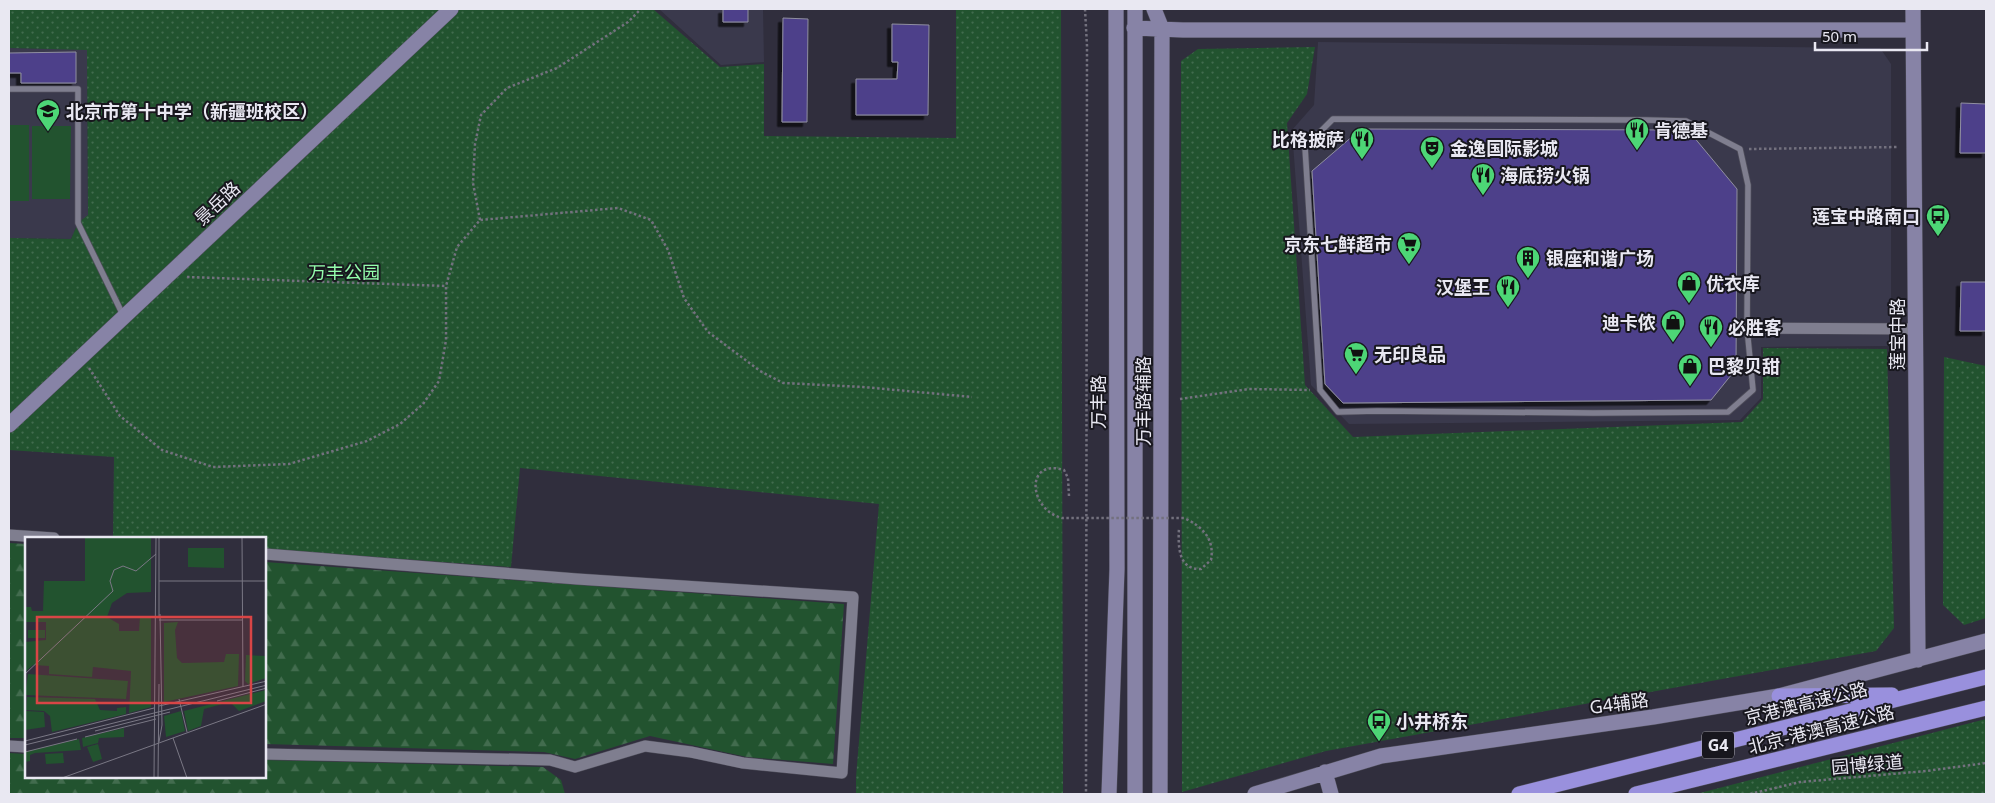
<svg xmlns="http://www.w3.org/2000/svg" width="1995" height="803" font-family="'Noto Sans','Noto Sans SC',sans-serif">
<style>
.built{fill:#3a394c}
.grass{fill:#22532f}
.forest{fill:url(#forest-firs)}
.park{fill:url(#park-dots)}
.building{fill:#4d408a;stroke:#908fa0;filter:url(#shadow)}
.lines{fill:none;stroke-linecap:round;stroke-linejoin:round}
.lane-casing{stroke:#4e4d5a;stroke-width:7}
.street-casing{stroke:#4e4d5a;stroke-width:12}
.secondary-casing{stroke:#4e4d5a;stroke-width:16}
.highway-casing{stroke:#4e4d5a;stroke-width:16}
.path{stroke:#73717e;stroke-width:2.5;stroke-dasharray:2.5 2.5;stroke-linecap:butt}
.lane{stroke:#7f7e8f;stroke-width:5.5}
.street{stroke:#7f7e8f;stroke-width:11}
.secondary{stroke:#8783a6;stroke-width:15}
.highway{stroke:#9990dd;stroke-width:15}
.path-bridge{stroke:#73717e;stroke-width:2.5;stroke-dasharray:2.5 2.5;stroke-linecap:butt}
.labels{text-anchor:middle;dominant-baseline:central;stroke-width:4;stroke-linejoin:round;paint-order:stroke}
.shield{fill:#18171e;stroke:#aaa9b2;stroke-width:1}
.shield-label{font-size:16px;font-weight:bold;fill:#e9e8f2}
.poi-label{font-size:18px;font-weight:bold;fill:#e9e8f2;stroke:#18171e;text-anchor:start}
.street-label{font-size:18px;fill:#e9e8f2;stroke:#18171e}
.park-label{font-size:18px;fill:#94feac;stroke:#18171e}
.inset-road{fill:none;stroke:#7a7885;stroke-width:1}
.view{fill:#d94546;fill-opacity:0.15;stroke:#d94546;stroke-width:2.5}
.inset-edge{fill:none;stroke:#e9e8f2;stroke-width:2.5}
</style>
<defs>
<pattern id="forest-firs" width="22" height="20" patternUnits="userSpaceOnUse" patternTransform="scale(1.25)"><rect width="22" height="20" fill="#22532f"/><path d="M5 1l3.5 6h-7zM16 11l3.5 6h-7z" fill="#426c4e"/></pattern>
<pattern id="park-dots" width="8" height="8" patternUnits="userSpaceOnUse" patternTransform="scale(1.25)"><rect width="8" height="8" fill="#22532f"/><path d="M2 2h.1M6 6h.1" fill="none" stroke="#426c4e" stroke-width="1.8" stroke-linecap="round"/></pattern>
<filter id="shadow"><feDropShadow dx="-4.5" dy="4.5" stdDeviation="0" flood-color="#0009"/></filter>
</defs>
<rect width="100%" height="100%" fill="#302e3d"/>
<path class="built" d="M659 9H763L764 62 721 65Z
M1318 42 1880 48 1891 64V346L1761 347V398L1740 420 1349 424 1311 385 1292 130 1314 105Z
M9 48 87 49 88 216 78 223 71 239 9 238Z"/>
<path class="grass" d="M9 125H29V201H9Z
M32 126H71L70 199H32Z"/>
<path class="forest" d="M9 543 26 544V738H9Z
M265 562 844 604 833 764 747 757 650 736 575 759 544 752 265 744Z
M9 753 26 754V777H265V760L543 767 561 780 565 794H9Z"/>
<path class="park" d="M9 9H653L720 67 764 64V136L956 138V9H1061L1063 794H856V777L879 504 520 468 511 567 265 549V538H113L114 457 9 450V238L71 239 78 223 88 215 87 50 9 48Z
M1315 47 1307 94 1287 123 1305 385 1353 437 1742 422 1763 399V348L1887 349 1894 628 1876 651 1326 751 1182 792 1181 61 1198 49Z
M1944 357 1986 366V618L1964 625 1943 605Z
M1986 719V794H1696Z"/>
<path class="building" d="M723 9H748V22H723Z
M783 18 808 19 807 122H782Z
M892 24 929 25 928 115H856V79H897L898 62H892Z
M76 52V83H21V73H9V53Z
M1961 103 1986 104V153H1960Z
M1361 129 1688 130 1737 189 1736 369 1711 400 1343 403 1325 384 1312 171Z
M1961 282H1986V331H1960Z"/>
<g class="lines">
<g class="lane-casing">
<path id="lane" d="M9 89H78V223L123 315
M1333 119 1646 120 1686 121 1740 149 1748 185 1747 328 1753 390 1728 412 1593 413 1377 411 1338 412 1320 390 1305 147Z"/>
</g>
<g class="street-casing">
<path id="street" d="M1747 328 1916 329
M9 535 54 538
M265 554 577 579 853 597 842 773 743 763 691 752 645 746 575 767 550 760 265 754
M9 746 26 747"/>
</g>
<g class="secondary-casing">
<path id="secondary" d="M1135 9V794
M1154 9 1162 29 1160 794
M1913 9 1918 660
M1134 28 1183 30H1913
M9 425 451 9
M1325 772 1331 794
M1109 794 1117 569 1116 9
M1255 794 1381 756 1653 717 1779 696 1986 641"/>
</g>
<g class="highway-casing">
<path id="highway" d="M1779 696 1892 695
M1519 794 1986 677
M1636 794 1986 708"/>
</g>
<path class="path" d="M1085 9 1087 46 1086 794
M1749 149 1899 147
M480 220 473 183 475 144 481 115 507 88 557 68 628 22 641 9
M187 277 446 286
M89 368 120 416 162 450 213 467 289 464 367 441 400 424 423 404 439 381 446 340V286L457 247 480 220 618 208 651 220 668 250 684 298 708 332 760 371 783 383 863 387 972 397
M1180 399 1249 389 1310 390
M1750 794 1800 782 1926 771 1986 763"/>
<use href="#lane" class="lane"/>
<use href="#street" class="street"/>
<use href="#secondary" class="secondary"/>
<use href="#highway" class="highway"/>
<path class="path-bridge" d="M1069 496 1068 478 1064 470C1024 458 1029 510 1062 518H1184C1202 526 1215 539 1211 560L1201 569C1178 570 1178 546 1179 528"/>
</g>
<defs>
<g id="school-pin" transform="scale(1.25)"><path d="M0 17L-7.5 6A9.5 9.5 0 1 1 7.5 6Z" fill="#4dd676" stroke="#18171e"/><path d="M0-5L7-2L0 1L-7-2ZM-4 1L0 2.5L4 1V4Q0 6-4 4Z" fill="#111"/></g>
<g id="restaurant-pin" transform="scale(1.25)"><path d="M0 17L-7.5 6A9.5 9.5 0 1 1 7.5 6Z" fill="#4dd676" stroke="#18171e"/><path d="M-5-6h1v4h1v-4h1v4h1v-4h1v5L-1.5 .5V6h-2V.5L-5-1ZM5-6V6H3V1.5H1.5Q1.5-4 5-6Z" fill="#111"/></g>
<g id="theatre-pin" transform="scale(1.25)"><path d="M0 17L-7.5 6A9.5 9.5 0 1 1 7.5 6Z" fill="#4dd676" stroke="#18171e"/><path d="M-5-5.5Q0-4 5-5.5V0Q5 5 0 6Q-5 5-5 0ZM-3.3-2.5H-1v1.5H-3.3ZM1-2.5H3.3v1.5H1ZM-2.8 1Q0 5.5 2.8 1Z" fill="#111"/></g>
<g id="bus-pin" transform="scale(1.25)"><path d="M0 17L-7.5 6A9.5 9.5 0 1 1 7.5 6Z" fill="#4dd676" stroke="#18171e"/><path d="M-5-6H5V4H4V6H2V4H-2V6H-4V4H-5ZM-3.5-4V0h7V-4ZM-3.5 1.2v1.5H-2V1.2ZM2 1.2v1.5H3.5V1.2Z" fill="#111"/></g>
<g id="supermarket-pin" transform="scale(1.25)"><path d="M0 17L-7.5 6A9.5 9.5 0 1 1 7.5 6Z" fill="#4dd676" stroke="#18171e"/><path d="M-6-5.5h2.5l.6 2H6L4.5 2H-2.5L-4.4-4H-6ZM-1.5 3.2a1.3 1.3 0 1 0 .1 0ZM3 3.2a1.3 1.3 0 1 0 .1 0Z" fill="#111"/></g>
<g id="building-pin" transform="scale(1.25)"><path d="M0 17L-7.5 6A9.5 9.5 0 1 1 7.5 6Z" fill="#4dd676" stroke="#18171e"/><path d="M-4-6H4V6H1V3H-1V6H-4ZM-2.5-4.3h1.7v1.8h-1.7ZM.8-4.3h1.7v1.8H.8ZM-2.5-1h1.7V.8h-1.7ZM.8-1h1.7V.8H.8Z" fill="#111"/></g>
<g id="shop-pin" transform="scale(1.25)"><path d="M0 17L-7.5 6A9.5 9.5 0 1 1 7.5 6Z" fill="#4dd676" stroke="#18171e"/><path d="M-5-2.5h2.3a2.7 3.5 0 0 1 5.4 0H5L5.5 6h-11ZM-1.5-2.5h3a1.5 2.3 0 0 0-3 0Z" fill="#111"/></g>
</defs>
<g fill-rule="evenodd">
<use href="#school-pin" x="48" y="111"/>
<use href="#restaurant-pin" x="1637" y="130"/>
<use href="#restaurant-pin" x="1362" y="139"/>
<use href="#theatre-pin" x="1432" y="148"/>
<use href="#restaurant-pin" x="1483" y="175"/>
<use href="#bus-pin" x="1938" y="216"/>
<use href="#supermarket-pin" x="1409" y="244"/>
<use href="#building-pin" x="1528" y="258"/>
<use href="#shop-pin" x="1689" y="283"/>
<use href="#restaurant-pin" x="1508" y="287"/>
<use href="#shop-pin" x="1673" y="322"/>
<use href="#restaurant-pin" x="1711" y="327"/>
<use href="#supermarket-pin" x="1356" y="354"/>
<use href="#shop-pin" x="1690" y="366"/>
<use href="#bus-pin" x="1379" y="721"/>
</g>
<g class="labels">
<rect class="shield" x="1702" y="731.5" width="32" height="27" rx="4"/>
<g class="shield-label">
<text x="1718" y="745">G4</text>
</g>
<g class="poi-label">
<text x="66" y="111">北京市第十中学（新疆班校区）</text>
<text x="1654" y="130">肯德基</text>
<text x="1344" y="139" text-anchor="end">比格披萨</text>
<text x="1450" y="148">金逸国际影城</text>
<text x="1500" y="175">海底捞火锅</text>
<text x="1920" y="216" text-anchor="end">莲宝中路南口</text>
<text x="1392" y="244" text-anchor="end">京东七鲜超市</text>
<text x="1546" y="258">银座和谐广场</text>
<text x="1706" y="283">优衣库</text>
<text x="1490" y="287" text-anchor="end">汉堡王</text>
<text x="1656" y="322" text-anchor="end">迪卡侬</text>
<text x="1728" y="327">必胜客</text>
<text x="1374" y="354">无印良品</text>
<text x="1708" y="366">巴黎贝甜</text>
<text x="1396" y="721">小井桥东</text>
</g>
<g class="street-label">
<text transform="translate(217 203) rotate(-43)">景岳路</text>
<text transform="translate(1897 334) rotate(-90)">莲宝中路</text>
<text transform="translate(1143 401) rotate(-90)">万丰路辅路</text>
<text transform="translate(1098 402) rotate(-90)">万丰路</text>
<text transform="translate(1619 703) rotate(-8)">G4辅路</text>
<text transform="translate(1806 703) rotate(-14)">京港澳高速公路</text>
<text transform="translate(1821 729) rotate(-14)">北京-港澳高速公路</text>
<text transform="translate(1867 764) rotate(-5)">园博绿道</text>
</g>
<g class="park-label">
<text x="344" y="272">万丰公园</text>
</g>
</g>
<g transform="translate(25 537)">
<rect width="241" height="241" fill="#302e3d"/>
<path d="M3 93H20V101H3ZM73 207 77 222 68 225 62 210ZM38 216 39 226 21 227 20 217Z" fill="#22532f"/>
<path d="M163 11H199V31L163 30ZM3 137 103 144 101 162 0 158ZM2 160 70 162 75 173 92 174V171L101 170V177L27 195 25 179 19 174 1 173ZM99 191V200L74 201 73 206 58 210 57 201ZM54 202 56 213 10 216 5 218V224L0 225V215Z" fill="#22532f"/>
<path d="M60 0H126V55L102 56 87 66 82 80 94 87V94H114L115 79H126V170L104 176 106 134 68 130 67 140 24 137V129L8 128 0 135V105L21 103V85H0V70H6L7 74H18L19 44H60ZM153 85 150 93 152 121 157 126 199 125 201 117H214L213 149 139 165V86ZM221 118 241 119V141L223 147 220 144ZM241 153V164L214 174 205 165 179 172 176 189 163 194 159 174ZM1 174 19 175 20 190 0 193ZM156 174 160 194 141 200 139 179Z" fill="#22532f"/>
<path class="inset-road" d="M134 0V80M217 0 218 150M134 44H242M134 83H217M0 137 88 54 85 44 89 33 98 29 111 34 131 17M154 162 162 195M192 164 242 151M134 169 242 144M70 194 145 175M60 200 131 182M148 201 162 241M0 204 129 171M134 205 137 188 135 77M0 208 242 148M0 215 52 202M37 241 242 167M129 241 131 0M133 241 134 147"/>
<path class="view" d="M12 80H226V166H12Z"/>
<rect width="241" height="241" class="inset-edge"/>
</g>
<rect width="1995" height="803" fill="none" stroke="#e9e8f2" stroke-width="20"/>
<path d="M1815 42v8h112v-8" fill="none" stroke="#e9e8f2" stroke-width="2.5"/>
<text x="1822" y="42" font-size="15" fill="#e9e8f2" stroke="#18171e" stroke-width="4" paint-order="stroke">50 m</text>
</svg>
